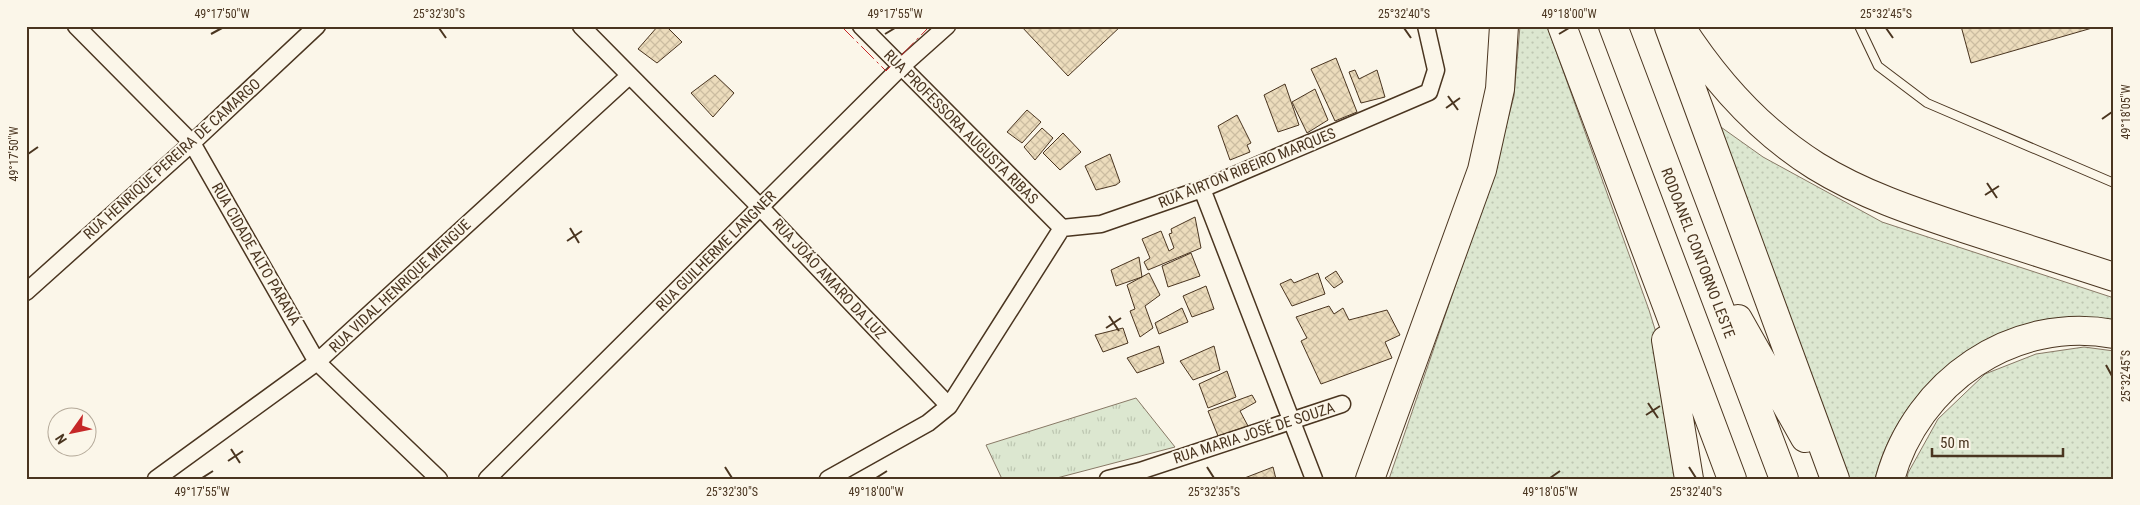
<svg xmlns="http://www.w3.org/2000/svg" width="2140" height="505" font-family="'Roboto Condensed',sans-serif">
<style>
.grass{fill:url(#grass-dots);stroke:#887966}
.park{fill:url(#park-tufts);stroke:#887966}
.building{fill:url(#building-cross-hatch);stroke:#4a3520}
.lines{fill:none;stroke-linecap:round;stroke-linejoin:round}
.service-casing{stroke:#4a3520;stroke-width:10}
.minor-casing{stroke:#4a3520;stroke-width:19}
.motorway-casing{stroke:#4a3520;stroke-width:30}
.service{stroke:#fbf6e9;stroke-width:8}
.minor{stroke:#fbf6e9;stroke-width:16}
.motorway{stroke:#fbf6e9;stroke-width:28}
.power{stroke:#c62828;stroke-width:1;stroke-dasharray:18 4 2.5 4;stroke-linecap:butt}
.ticks{fill:none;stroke:#4a3520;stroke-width:2}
.labels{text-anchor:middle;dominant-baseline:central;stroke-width:4;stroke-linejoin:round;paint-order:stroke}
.street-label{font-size:15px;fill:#4a3520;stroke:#fbf6e9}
.neatline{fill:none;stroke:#4a3520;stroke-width:2}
.ticks-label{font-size:12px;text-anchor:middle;fill:#4a3520}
</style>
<defs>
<pattern id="grass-dots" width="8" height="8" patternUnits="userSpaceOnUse" patternTransform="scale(1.25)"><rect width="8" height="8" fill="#dce7d0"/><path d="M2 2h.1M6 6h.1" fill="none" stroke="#bec7b2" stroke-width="1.8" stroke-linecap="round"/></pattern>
<pattern id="park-tufts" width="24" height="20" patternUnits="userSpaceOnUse" patternTransform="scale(1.25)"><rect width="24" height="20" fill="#dce7d0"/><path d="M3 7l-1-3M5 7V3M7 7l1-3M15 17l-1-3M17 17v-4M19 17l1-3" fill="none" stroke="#bec7b2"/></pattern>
<pattern id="building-cross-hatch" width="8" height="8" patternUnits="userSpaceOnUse" patternTransform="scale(1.25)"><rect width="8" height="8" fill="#ecdcbc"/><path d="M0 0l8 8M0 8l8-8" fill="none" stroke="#ccbda1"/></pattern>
</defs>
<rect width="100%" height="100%" fill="#fbf6e9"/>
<path class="grass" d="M1520 26H1547L1649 310 1658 339 1676 479H1389L1492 179 1514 96Z
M1718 125 1763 157 1882 222 2114 298V323C2008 298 1900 377 1875 479H1848Z
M2084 347 2114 351V479H1907L1908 473 1938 419 1985 374 2036 354Z"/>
<path class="park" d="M1136 398 1175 447 1053 479H1002L986 445Z"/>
<path class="building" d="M658 26H666L682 42 657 63 638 49Z
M1021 26H1121L1068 76Z
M1961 26H2099L1971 63Z
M1336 58 1357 112 1335 121 1311 69Z
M1355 70 1359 79 1377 70 1385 97 1361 103 1349 72Z
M715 75 734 93 713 117 691 93Z
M1285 84 1299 125 1278 132 1264 95Z
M1315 89 1328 120 1307 133 1292 102Z
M1027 110 1041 122 1022 143 1007 132Z
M1237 115 1251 143 1247 145 1250 152 1230 160 1218 126Z
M1042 128 1053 138 1035 160 1024 147Z
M1063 133 1081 152 1060 170 1043 153Z
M1110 154 1120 182 1116 185 1096 190 1085 166Z
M1195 217 1201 248 1148 270 1144 262 1150 258 1142 239 1161 231 1169 251 1174 248 1169 234 1172 233 1171 229Z
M1191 253 1200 276 1168 287 1162 266Z
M1139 257 1142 277 1116 286 1111 270Z
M1336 271 1343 282 1334 288 1325 278Z
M1149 273 1160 295 1145 306 1153 328 1140 337 1130 311 1135 309 1127 285Z
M1318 273 1325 294 1292 306 1280 284 1291 279 1294 283Z
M1206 286 1214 309 1192 317 1183 296Z
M1329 306 1334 314 1343 308 1349 320 1387 310 1400 335 1385 342 1392 358 1321 384 1301 341 1307 338 1296 317Z
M1182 308 1188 322 1159 334 1155 323Z
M1123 328 1128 343 1103 352 1095 335Z
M1159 346 1164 363 1137 373 1127 358Z
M1214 346 1220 370 1193 380 1180 361Z
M1227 371 1236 397 1208 408 1199 384Z
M1252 395 1256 402 1240 411 1248 426 1218 436 1208 411Z
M1273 467 1276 479H1242Z"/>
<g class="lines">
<g class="service-casing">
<path id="service" d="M1859 26 1878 66 1927 103 2114 183"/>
</g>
<g class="minor-casing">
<path id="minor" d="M76 26 192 143 317 362 439 479
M581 26 760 207 949 406
M861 26 1062 228
M1202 189 1314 479
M1062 228 1101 224 1202 189 1429 92 1436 70 1426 26
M26 292 192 143 317 26
M156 479 317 362 629 76
M487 479 901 67 947 26
M828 479 928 423 949 406 1062 228
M1108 479 1140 471 1342 404"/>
</g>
<g class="motorway-casing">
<path id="motorway" d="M1562 26 1732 479
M1613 26 1784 479
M1680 26C1716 82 1760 131 1816 166 1863 195 1915 212 1966 229 2015 245 2065 261 2114 277
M1669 27 1835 479
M1738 319 1805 438
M1666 340 1689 479
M1370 479 1482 170 1500 89 1504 26
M1890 479C1917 382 2013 315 2114 334"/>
</g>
<use href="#service" class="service"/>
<use href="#minor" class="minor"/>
<use href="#motorway" class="motorway"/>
<path class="power" d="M841 26 886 71 930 26"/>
</g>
<path class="ticks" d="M439 28 446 38M1404 28 1411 38M1886 28 1893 38M211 34 222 28M885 34 895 28M1559 34 1569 28M1448 96 1458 110M1446 108 1460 98M2102 119 2112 112M28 154 38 147M1987 183 1997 198M1985 195 1999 186M570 228 579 243M567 241 582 231M1109 316 1119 331M1106 328 1121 318M2106 365 2112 376M1648 403 1658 418M1646 415 1660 406M231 449 240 463M228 461 243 451M725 467 732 478M1207 467 1214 478M1689 467 1696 478M202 478 213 471M876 478 887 471M1550 478 1560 471"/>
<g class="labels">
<g class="street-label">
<text transform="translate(961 127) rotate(45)">RUA PROFESSORA AUGUSTA RIBAS</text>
<text transform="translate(172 159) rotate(-42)">RUA HENRIQUE PEREIRA DE CAMARGO</text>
<text transform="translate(1247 168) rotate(-22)">RUA AIRTON RIBEIRO MARQUES</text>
<text transform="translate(716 251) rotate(-45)">RUA GUILHERME LANGNER</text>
<text transform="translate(1698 253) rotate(69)">RODOANEL CONTORNO LESTE</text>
<text transform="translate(256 254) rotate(60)">RUA CIDADE ALTO PARANÁ</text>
<text transform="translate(829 279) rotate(47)">RUA JOÃO AMARO DA LUZ</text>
<text transform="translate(400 286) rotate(-43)">RUA VIDAL HENRIQUE MENGUE</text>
<text transform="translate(1254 433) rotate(-18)">RUA MARIA JOSÉ DE SOUZA</text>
</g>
</g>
<rect width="2140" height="505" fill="none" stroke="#fbf6e9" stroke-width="55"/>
<g transform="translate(72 432) rotate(237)"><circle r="24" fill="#fbf6e9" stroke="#b4a999"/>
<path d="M0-4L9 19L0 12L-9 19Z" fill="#c62828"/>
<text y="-8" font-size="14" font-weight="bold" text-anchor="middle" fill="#4a3520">N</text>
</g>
<path d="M1932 448v8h131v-8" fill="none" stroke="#4a3520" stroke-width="2.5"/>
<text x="1940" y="448" font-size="15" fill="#4a3520" stroke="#fbf6e9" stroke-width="4" paint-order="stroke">50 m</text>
<rect x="28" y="28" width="2084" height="450" class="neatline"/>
<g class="ticks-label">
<text x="222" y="18">49°17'50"W</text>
<text x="439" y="18">25°32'30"S</text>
<text x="895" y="18">49°17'55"W</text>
<text x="1404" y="18">25°32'40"S</text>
<text x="1569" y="18">49°18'00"W</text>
<text x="1886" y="18">25°32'45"S</text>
<text transform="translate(2126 112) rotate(-90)" y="4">49°18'05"W</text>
<text transform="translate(14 154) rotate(-90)" y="4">49°17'50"W</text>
<text transform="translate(2126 376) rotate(-90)" y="4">25°32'45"S</text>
<text x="202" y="496">49°17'55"W</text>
<text x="732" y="496">25°32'30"S</text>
<text x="876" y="496">49°18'00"W</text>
<text x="1214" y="496">25°32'35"S</text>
<text x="1550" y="496">49°18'05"W</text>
<text x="1696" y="496">25°32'40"S</text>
</g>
</svg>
